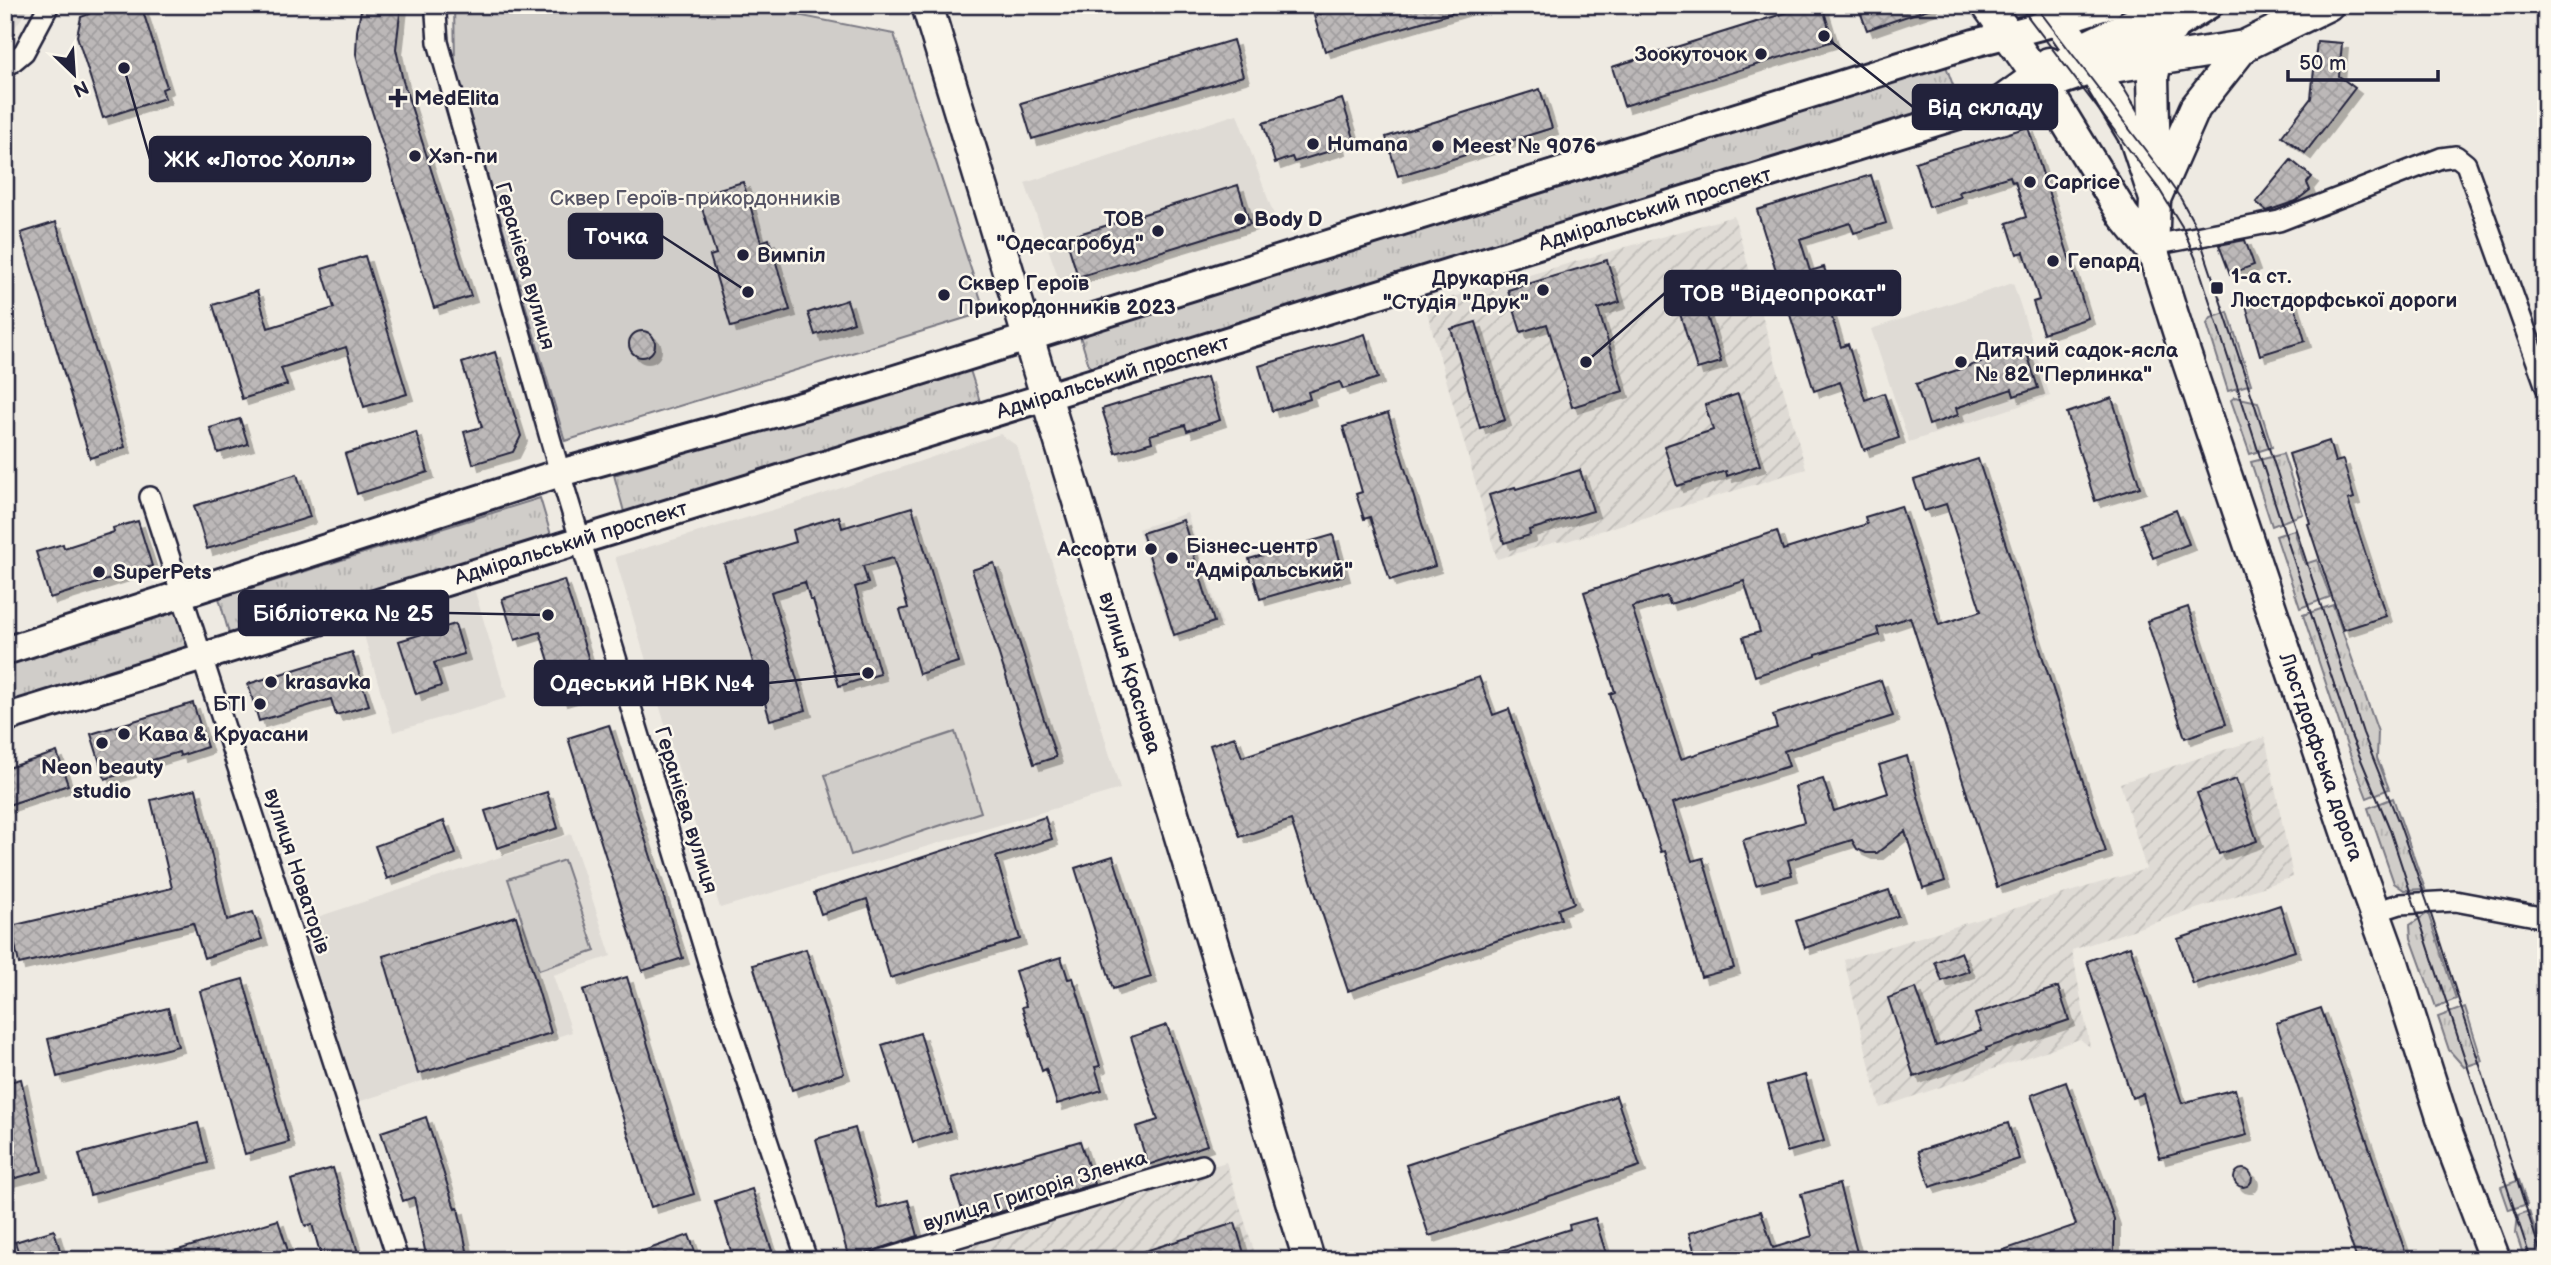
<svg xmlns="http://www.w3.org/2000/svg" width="2551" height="1265" font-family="'Balsamiq Sans',sans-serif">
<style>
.built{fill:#dfdbd5}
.industrial{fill:url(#industrial-furrows)}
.grass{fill:url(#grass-tufts);stroke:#797882;stroke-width:2}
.park{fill:#d0cdc9;stroke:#797882;stroke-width:2}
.building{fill:url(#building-cross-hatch);stroke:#22223b;stroke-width:2;filter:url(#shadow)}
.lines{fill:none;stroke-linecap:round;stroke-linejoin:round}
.minor-casing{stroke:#22223b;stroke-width:24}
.secondary-casing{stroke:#22223b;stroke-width:32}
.primary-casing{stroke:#22223b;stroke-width:35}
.minor{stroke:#fbf7ec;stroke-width:19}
.secondary{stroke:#fbf7ec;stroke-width:26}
.primary{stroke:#fbf7ec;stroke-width:30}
.tram{stroke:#22223b;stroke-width:2}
.poi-dot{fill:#22223b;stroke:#fbf7ec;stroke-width:2.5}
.labels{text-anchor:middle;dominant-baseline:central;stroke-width:5;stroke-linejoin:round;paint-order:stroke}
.poi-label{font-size:21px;font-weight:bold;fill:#22223b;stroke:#fbf7ec;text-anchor:start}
.park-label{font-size:21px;fill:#565566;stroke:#fbf7ec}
.street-label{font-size:21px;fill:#22223b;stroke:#fbf7ec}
.leader{fill:none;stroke:#22223b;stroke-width:2.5}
.callout-dot{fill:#22223b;stroke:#fbf7ec;stroke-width:2.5}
.callout{fill:#22223b;stroke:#22223b;stroke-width:2.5}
.callout-label{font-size:23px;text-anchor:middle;font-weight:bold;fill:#fff}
</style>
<defs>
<pattern id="industrial-furrows" width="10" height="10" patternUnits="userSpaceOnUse" patternTransform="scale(1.75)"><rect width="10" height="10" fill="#dfdbd5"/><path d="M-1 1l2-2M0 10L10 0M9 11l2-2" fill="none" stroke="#bfbcb8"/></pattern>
<pattern id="grass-tufts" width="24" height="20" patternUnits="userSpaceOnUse" patternTransform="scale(1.75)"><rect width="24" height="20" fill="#d0cdc9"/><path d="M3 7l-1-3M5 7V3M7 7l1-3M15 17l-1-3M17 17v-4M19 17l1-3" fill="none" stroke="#b2b0ae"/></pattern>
<pattern id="building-cross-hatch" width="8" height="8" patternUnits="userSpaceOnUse" patternTransform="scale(1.75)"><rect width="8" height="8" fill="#bcb8b8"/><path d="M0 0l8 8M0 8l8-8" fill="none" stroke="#a19e9f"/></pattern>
<filter id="shadow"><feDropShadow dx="6" dy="6" stdDeviation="0" flood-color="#0004"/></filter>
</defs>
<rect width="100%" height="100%" fill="#eeeae2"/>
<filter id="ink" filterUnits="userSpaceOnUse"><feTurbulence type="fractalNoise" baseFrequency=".0143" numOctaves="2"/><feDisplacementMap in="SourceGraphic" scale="14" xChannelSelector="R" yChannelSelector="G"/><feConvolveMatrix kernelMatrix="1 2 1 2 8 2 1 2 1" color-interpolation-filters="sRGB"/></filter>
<g filter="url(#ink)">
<path class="built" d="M5 5H31L5 41Z
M1237 114 1275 218 1062 288 1025 183Z
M2013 283 2050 396 1909 442 1871 329Z
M1000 434 1017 446 1120 789 720 908 615 557 803 501Z
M1187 513 1222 624 1173 640 1138 529Z
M469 572 507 698 393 732 356 609Z
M571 834 611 956 553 975 572 1032 358 1102 299 923Z"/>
<path class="industrial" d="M1734 216 1806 469 1567 541 1556 542 1497 559 1425 305Z
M2265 737 2293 877 2072 950 2090 1047 2080 1039 1880 1108 1844 960 2146 869 2120 783Z
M1226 1162 1257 1260H914Z"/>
<path class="grass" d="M1946 66 1961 107 1093 378 1079 333Z
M2228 312 2251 384 2228 391 2207 324 2211 318Z
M969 367 983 411 627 523 614 475Z
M2235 397 2258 402 2272 447 2250 454 2231 400Z
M2283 454 2303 514 2272 526 2251 462Z
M540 498 554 545 232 644 219 598Z
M2294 530 2305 564 2317 560 2330 597 2300 608 2276 536Z
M2333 605 2378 732 2377 758 2389 789 2367 798 2347 746 2303 615Z
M176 609 191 658 5 715V662Z
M2393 798 2425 889 2404 890 2394 883 2368 808Z
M2428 913 2456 999 2436 1007 2411 938 2410 925Z
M2465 1007 2482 1061 2464 1067 2449 1050 2438 1017Z
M2519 1180 2527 1204 2509 1210 2501 1187Z
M2529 1211 2545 1260H2525L2516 1233 2518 1215Z"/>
<path class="park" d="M454 5H746L894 34 985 312 565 441 455 64Z
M955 732 981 812 851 855 825 775Z
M564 860 595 951 539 970 508 879Z"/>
<path class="building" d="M86 5H141L167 87 162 89 165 98 103 118 77 36 81 17 89 14Z
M362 5H401L396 49 403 81 471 296 434 308 366 92 356 54 357 31Z
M1348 5H1464L1465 9 1325 51 1314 16Z
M1811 5H1822L1833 41 1624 106 1612 67Z
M1886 5H1931V8L1867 30 1861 14Z
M1233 40 1243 76 1032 139 1021 103Z
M2317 41 2342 43 2339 76 2355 88 2305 153 2282 136 2311 98Z
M1540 89 1552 128 1398 176 1386 137Z
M1342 99 1354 138 1339 143 1340 148 1294 162 1292 157 1275 163 1263 123Z
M2028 127 2088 318 2043 333 2033 302 2039 300 2024 252 2017 254 2007 223 2026 217 2015 181 2012 182 2010 176 1959 192 1961 197 1929 207 1915 162Z
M2291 160 2312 177 2307 183 2310 190 2296 201 2267 211 2256 202Z
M1871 175 1886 223 1854 233 1850 223 1800 239 1810 271 1824 267 1833 296 1826 298 1841 347 1848 344 1865 400 1884 393 1899 438 1864 450 1840 382 1814 391 1757 210Z
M743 182 761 242 769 239 790 310 731 327 710 256 716 254 698 195Z
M1238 185 1250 224 1078 277 1066 238Z
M56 222 125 447 90 458 21 233Z
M2245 240 2254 265 2230 274 2219 245Z
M365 256 407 394 364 407 346 347 281 368 287 385 242 399 213 305 257 291 268 328 334 308 322 269Z
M1607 260 1620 302 1598 309 1623 391 1572 407 1547 324 1521 332 1508 290Z
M2291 293 2305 341 2260 355 2246 306Z
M1701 296 1721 362 1697 369 1677 304Z
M847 300 854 322 815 335 808 313Z
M1476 322 1505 420 1480 428 1451 329Z
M629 344a13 13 0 1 1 26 0a13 13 0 1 1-26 0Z
M1365 334 1378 378 1343 389 1340 382 1308 392 1310 399 1272 411 1259 366Z
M2025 347 2038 388 2014 396 2012 389 1956 408 1958 415 1929 425 1916 384Z
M495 352 521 436 513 452 473 464 464 432 482 427 462 363Z
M1207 377 1220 420 1187 431 1185 425 1150 435 1152 442 1116 453 1102 409Z
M1738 394 1760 465 1727 476 1726 471 1677 486 1664 446 1713 430 1705 405Z
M2112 398 2140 487 2095 501 2067 413Z
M1388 413 1435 566 1390 580 1370 517 1364 519 1356 494 1362 492 1343 427Z
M240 419 248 444 218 453 210 428Z
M416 432 428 472 357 494 345 454Z
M2329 441 2335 462 2343 460 2354 498 2348 500 2386 616 2343 630 2308 524 2310 523 2289 454Z
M1978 459 2106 852 1997 887 1910 617 1877 628 1879 635 1816 654V656L1755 676 1743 637 1760 632 1744 581 1670 604 1667 596 1632 607 1681 759 1777 728 1773 715 1881 680 1893 716 1784 751 1789 766 1673 803 1692 861 1703 858 1734 968 1701 977 1665 851 1661 852 1610 694 1615 692 1584 592 1777 531 1783 550 1867 524 1865 517 1901 506 1939 625 1981 611 1946 504 1924 511 1914 480Z
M1580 470 1593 511 1529 530 1530 535 1504 543 1489 495 1515 487 1516 489Z
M297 474 310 517 207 549 194 506Z
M912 507 958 662 919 674 900 610 908 608 893 558 863 566 868 583 855 587 880 674 839 686 813 600H810L805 582 771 592 806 710 770 720 724 564 796 542 793 530 839 516 842 528Z
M2176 510 2189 544 2153 558 2140 524Z
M1183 520 1214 622 1174 635 1142 533Z
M138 521 152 566 50 598 36 552 63 544 64 548 114 532 113 528Z
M1333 535 1344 575 1260 599 1249 559Z
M994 563 1056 757 1034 764 972 570Z
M564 580 598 689 561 700 540 632 515 640 502 599Z
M2188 607 2226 724 2185 738 2147 621Z
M455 624 464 654 434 663 441 686 416 694 399 641Z
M352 652 369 705 336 715 331 699 259 721 248 684Z
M1479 677 1493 715 1509 709 1574 903 1558 909 1561 919 1348 991 1291 820 1240 837 1210 745 1235 737 1242 757Z
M193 703 207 747 180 756 179 752 129 767 130 771 105 779 91 734Z
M609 725 683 958 642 971 568 738Z
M57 752 68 785 5 806V769Z
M1907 756 1927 829 1945 881 1923 888 1905 831 1877 853H1866L1857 849 1852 840 1788 860 1792 875 1756 885 1743 840 1804 822 1795 787 1823 779 1834 811 1888 793 1879 765Z
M2236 779 2257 841 2219 854 2197 793Z
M196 789 227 920 253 912 262 939 204 958 193 923 19 964 11 926 172 888 151 800Z
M547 792 558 828 497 848 485 811Z
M1045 817 1052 839 996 857 1020 939 890 978 867 899 821 914 814 893Z
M444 821 456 854 387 879 375 846Z
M1113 856 1151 977 1113 989 1075 868Z
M1889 890 1898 916 1805 948 1796 921Z
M2280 905 2295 951 2193 984 2178 939Z
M516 916 551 1033 418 1074 383 956Z
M2130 946 2182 1103 2235 1089 2247 1135 2160 1158 2143 1094 2132 1098 2087 961Z
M806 949 844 1073 792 1090 753 965Z
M1961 952 1969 971 1942 981 1935 962Z
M1061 957 1068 979 1073 978 1100 1066 1095 1067 1102 1090 1057 1104 1046 1069 1042 1071 1022 1007 1026 1006 1015 971Z
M627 977 694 1194 651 1207 583 990Z
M243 979 289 1142 245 1154 200 991Z
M2058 987 2069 1020 1986 1048 1987 1050 1964 1060 1914 1077 1888 998 1916 988 1936 1046 1981 1031 1975 1014Z
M168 1008 178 1046 57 1077 48 1039Z
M2321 1008 2408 1260H2357L2276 1023Z
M1167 1025 1207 1145 1148 1165 1136 1127 1158 1120 1131 1037Z
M920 1033 950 1131 913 1142 882 1045Z
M1805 1075 1824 1141 1787 1152 1768 1085Z
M21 1079 42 1171 5 1181V1083Z
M2066 1082 2114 1219V1254L2098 1260H1984L1983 1257 2076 1225 2031 1095Z
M1616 1096 1640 1166 1429 1236 1406 1165Z
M426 1117 455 1209 458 1208 469 1260H427L414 1197 403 1201 381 1132Z
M198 1123 208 1163 90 1195 79 1154Z
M2008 1123 2019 1159 1930 1187 1918 1151Z
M855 1128 878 1208 908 1200 918 1236 849 1259 816 1139Z
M1080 1141 1094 1184 966 1222 952 1178Z
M333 1168 351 1228 360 1260H322L312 1224 305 1226 291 1180Z
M2234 1178a9 9 0 1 1 18 0a9 9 0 1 1-18 0Z
M1839 1184 1859 1260H1697L1689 1233 1761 1211 1773 1248 1812 1236 1801 1194Z
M752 1189 772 1251 746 1260H734L715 1201Z
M1595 1218 1608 1260H1485V1256L1570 1229 1569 1225Z
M278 1220 291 1260H159L158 1256Z
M1235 1223 1246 1260H1216L1202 1255 1186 1260H1130L1129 1256Z
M54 1230 63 1260H21L15 1242Z
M689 1235 698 1260H626V1257Z"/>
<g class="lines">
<g class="minor-casing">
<path id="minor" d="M439 5 436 14 438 42 560 473 710 968 807 1260
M5 68 24 52 49 5
M2154 245 2279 221 2441 158 2456 156 2466 164 2546 387
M150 497 398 1260
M2375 912 2400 904 2455 901 2546 918
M881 1260 1202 1165"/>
</g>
<g class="secondary-casing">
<path id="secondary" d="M5 651 560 473 863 389 1974 43 2060 21 2109 5
M5 718 2001 102 2094 70 2172 28 2209 5"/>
</g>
<g class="primary-casing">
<path id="primary" d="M927 5 1309 1260
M1987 5 2045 87 2124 216 2153 252
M2048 5 2094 70 2134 136 2155 199 2153 252 2185 353 2358 867 2394 966 2447 1133 2495 1260
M2094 70 2244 46 2328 5
M2045 87 2079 50 2133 24 2165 5
M2001 102 2037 76 2049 63
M2155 171 2153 76 2160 45 2172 28
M2155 199 2195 108 2244 46"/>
</g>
<use href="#minor" class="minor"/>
<use href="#secondary" class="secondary"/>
<use href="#primary" class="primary"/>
<path class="tram" d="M2019 5 2159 189 2183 228 2197 262 2323 651 2352 738 2389 827 2531 1260
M2035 5 2165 176 2181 199 2196 227 2363 733 2399 823 2427 902 2543 1260"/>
</g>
</g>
<g class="poi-dot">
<circle cx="1761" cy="54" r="7"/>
<path d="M394.5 87.5h7v7h7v7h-7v7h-7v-7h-7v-7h7z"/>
<circle cx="1313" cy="144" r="7"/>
<circle cx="1438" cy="146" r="7"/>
<circle cx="415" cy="156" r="7"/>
<circle cx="2030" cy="182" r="7"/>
<circle cx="1240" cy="219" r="7"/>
<circle cx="1158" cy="231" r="7"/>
<circle cx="743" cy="255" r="7"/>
<circle cx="2053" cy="261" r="7"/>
<rect x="2210" y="281" width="14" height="14" rx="3.5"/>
<circle cx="1543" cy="290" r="7"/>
<circle cx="944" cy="295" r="7"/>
<circle cx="1961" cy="362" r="7"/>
<circle cx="1151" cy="549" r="7"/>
<circle cx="1172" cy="558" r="7"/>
<circle cx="99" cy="572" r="7"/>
<circle cx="271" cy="682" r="7"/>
<circle cx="260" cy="704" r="7"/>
<circle cx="124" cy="734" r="7"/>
<circle cx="102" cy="743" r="7"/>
</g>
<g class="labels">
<g class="poi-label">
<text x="1747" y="54" text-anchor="end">Зоокуточок</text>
<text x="414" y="98">MedElita</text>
<text x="1327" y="144">Humana</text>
<text x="1452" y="146">Meest № 9076</text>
<text x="429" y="156">Хэп-пи</text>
<text x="2044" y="182">Caprice</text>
<text x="1144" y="219" text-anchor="end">ТОВ<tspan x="1144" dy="24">"Одесагробуд"</tspan></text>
<text x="1254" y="219">Body D</text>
<text x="757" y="255">Вимпіл</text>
<text x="2067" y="261">Гепард</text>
<text x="2231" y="276">1-а ст.<tspan x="2231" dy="24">Люстдорфської дороги</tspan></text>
<text x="1529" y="278" text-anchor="end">Друкарня<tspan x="1529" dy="24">"Студія "Друк"</tspan></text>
<text x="958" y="283">Сквер Героїв<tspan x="958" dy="24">Прикордонників 2023</tspan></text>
<text x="1975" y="350">Дитячий садок-ясла<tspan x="1975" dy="24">№ 82 "Перлинка"</tspan></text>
<text x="1186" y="546">Бізнес-центр<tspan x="1186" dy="24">"Адміральський"</tspan></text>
<text x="1137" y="549" text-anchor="end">Ассорти</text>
<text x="113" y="572">SuperPets</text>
<text x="285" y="682">krasavka</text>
<text x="246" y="704" text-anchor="end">БТІ</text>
<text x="138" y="734">Кава &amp; Круасани</text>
<text x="102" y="767" text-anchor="middle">Neon beauty<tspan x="102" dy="24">studio</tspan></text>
</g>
<g class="park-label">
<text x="695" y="198">Сквер Героїв-прикордонників</text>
</g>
<g class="street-label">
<text transform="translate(1655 209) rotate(-17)">Адміральський проспект</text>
<text transform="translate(525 266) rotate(74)">Геранієва вулиця</text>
<text transform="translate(1113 377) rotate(-17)">Адміральський проспект</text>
<text transform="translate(571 543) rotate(-17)">Адміральський проспект</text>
<text transform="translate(1130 673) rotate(73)">вулиця Краснова</text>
<text transform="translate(2321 757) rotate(71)">Люстдорфська дорога</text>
<text transform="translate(686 810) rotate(73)">Геранієва вулиця</text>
<text transform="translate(297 871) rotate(72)">вулиця Новаторів</text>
<text transform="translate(1035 1191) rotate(-17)">вулиця Григорія Зленка</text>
</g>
</g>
<path class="leader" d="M1824 36L1913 107M124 68L150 159M748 292L662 236M1586 362L1665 293M548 615L448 613M868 673L768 683"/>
<g class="callout-dot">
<circle cx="1824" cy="36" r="7"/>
<circle cx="124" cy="68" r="7"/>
<circle cx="748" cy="292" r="7"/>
<circle cx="1586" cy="362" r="7"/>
<circle cx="548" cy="615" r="7"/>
<circle cx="868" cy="673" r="7"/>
</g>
<g class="callout">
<rect x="1913" y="85" width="144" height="44" rx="7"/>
<rect x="150" y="137" width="220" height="44" rx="7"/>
<rect x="569" y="214" width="93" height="44" rx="7"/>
<rect x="1665" y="271" width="235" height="44" rx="7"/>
<rect x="239" y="591" width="209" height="44" rx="7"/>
<rect x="535" y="661" width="233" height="44" rx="7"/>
</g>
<g class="callout-label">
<text x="1985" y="115">Від складу</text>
<text x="260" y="167">ЖК «Лотос Холл»</text>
<text x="616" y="244">Точка</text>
<text x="1783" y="301">ТОВ "Відеопрокат"</text>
<text x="343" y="621">Бібліотека № 25</text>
<text x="652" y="691">Одеський НВК №4</text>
</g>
<rect width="2551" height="1265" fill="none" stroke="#fbf7ec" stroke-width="28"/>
<rect x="14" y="14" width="2523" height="1237" fill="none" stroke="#22223b" stroke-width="2.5" filter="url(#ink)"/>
<g transform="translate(74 74) rotate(155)" stroke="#fbf7ec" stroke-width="5" paint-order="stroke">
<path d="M0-5L12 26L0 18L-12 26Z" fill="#22223b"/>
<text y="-10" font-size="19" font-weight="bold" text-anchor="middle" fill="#22223b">N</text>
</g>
<path d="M2288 70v10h150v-10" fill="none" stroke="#22223b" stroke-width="3.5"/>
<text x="2299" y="70" font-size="21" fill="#22223b" stroke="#fbf7ec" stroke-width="5" paint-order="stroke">50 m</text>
</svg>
